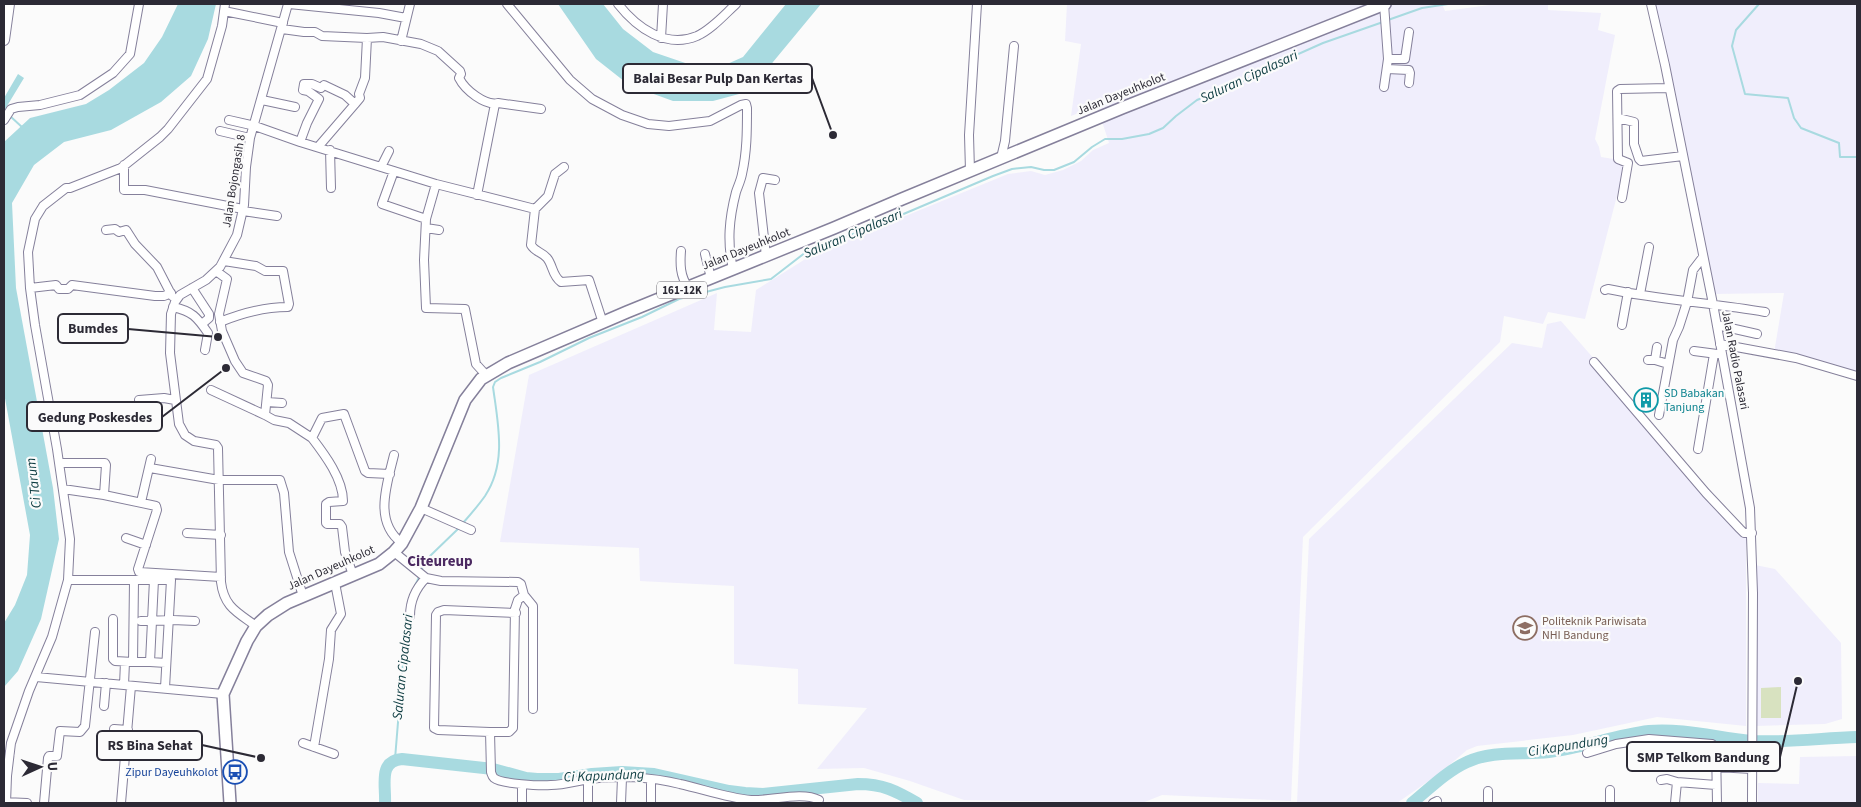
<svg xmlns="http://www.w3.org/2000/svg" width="1861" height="807" font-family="'Source Sans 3',sans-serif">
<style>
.built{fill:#f0eefc}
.green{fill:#d8e2c0}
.water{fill:#a8dae0}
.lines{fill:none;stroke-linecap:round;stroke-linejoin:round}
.stream{stroke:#a8dae0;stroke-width:2}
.river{stroke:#a8dae0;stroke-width:12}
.street-casing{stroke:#85809b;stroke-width:10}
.secondary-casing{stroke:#85809b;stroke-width:12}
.primary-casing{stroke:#85809b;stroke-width:14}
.street{stroke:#fff;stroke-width:8}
.secondary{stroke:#fff;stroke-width:10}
.primary{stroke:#fff;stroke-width:11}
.labels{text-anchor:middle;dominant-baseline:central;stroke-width:4.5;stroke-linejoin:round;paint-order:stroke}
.shield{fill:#fbfbfb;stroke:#6a6970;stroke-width:1}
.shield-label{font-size:11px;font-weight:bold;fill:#2c2a35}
.street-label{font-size:12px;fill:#2c2a35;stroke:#fbfbfb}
.culture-label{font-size:12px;fill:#0d838f;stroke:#fbfbfb;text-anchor:start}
.education-label{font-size:12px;fill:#785e54;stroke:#fbfbfb;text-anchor:start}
.transit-label{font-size:12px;fill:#164399;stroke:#fbfbfb;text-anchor:end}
.water-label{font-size:14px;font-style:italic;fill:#0c3b40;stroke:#fbfbfb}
.quarter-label{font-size:15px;font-weight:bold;fill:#4b2961;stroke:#fbfbfb}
.leader{fill:none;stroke:#2c2a35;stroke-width:2}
.callout-dot{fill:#2c2a35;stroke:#fbfbfb;stroke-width:2}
.callout{fill:#fbfbfb;stroke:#2c2a35;stroke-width:2}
.callout-label{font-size:14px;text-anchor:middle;font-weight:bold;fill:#2c2a35}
</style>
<rect width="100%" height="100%" fill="#fbfbfb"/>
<path class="built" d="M1067 4H1442L1445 11 1497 4H1548V10L1601 13 1598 30 1615 35 1595 139 1599 147 1601 157 1626 161 1585 319 1548 312 1543 324 1504 316 1500 342 1303 537 1291 801 1162 795 1142 803 964 800 910 781 864 768 817 769 867 708 798 704V669L734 664V586L640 581 639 548 500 542 529 375 717 293 714 330 751 332 756 290 815 253 1008 174 1031 171 1045 175 1063 170 1081 161 1093 150 1109 143 1097 106 1071 116 1081 44 1065 41Z
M1651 4H1857V378L1774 353 1784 293 1715 294 1663 40Z
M1561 321 1746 533V726L1657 717 1573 735 1477 746 1467 750 1440 773 1397 803H1297L1309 539 1512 343 1542 348 1547 324Z
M1755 565 1775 569 1841 643 1842 719 1825 724 1756 726Z
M1857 756V803H1758V783L1799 784 1800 757Z"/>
<path class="green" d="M1781 687V718H1761V688Z"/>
<path class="water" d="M178 4H216L208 39 191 76 161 102 111 130 64 142 34 165 12 203 16 288 53 488 59 539 41 619 18 671 4 687V623L15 605 27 575 30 535 4 393V142L30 118 86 104 109 90 144 63 162 37Z
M558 4H603L623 29 653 52 694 66 725 65 743 57 786 4H821L773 62 754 90 713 101H673L629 85 596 59Z
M18 74 24 78 4 111V98Z"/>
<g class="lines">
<path class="stream" d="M1759 4 1736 30 1732 46 1745 94 1788 98 1794 118 1801 128 1839 143 1840 157H1857
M1388 20 1422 8 1448 4
M10 116 23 128
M463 523C470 515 478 506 485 496 507 463 498 424 493 387L495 382 501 378 540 362 589 338 642 317 679 299 725 287 771 279 806 252 887 221 993 176 1012 169 1031 167 1044 170H1054L1074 162 1092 147 1105 139H1122L1149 134 1163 128 1176 116 1197 100 1242 82 1267 68 1323 43 1383 22
M421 570 430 556 460 527
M415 586 419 577
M395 759 407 612"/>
<path class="river" d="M385 803C386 785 378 761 402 759L493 769 526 778 537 779H559L592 774 622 772 654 774 729 791 745 793 763 794 858 784C883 784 896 791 917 803
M1412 803C1429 789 1447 771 1467 762 1492 750 1522 755 1549 752 1583 748 1615 735 1649 731 1683 728 1718 738 1751 741 1786 743 1822 738 1857 737"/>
<g class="street-casing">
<path id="street" d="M289 4 379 13 406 18
M507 4 570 80 592 99 622 115 648 124 669 126 710 121 741 105 746 104 747 108C747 130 747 152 742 174 741 180 738 186 736 192 729 219 727 242 733 269
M618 4C637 28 666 49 697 36 712 29 724 15 736 4
M1384 4 1388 59 1384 87
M1651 4 1665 65 1713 304 1750 508 1753 593 1752 803
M224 11 283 23
M282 29 304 32H315L322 36 367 38 383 37 421 44 438 51 460 71 461 74 459 78C465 90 485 106 498 103L541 109
M661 38 663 4
M401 41 410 4
M1388 59H1405L1409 32
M1387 69 1409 70 1410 73 1409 83
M262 100 295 107
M1618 118 1634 122V144L1639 159 1641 161 1683 156
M4 120 11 109 18 107 40 105 80 95 113 73 130 54 139 4
M229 120 255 126 300 142 436 184 535 209
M220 131 250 138
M300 142 307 123 319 99 308 91 303 90 304 84H312L321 88 324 85 345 95 355 104 360 98 359 94 365 78 367 38
M318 147 355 104
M330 150 331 188
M1001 158 1005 141 1014 46
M124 165V190H145L243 209
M381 167 389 151
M564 167 555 174 548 196 535 209 531 245C535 252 542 252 547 258 553 265 552 276 561 282L589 280 603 323
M394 171 382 204 426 219 424 260 426 308 465 309 476 364 486 375
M970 171 969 135 977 4
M477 195 495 104
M1622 198 1628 163 1618 159 1617 91 1620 89 1669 88
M243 211 277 216
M426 219 436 184
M426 228 439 230
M106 230 115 229 119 232 126 230 135 244 157 267 172 296
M681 251C680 264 680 276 688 287
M705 254 711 278
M766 256 759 193 763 178 775 180
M30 288 56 285 59 289H68L72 285 155 296H164L171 293
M192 288 209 314V318L202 324
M1605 290 1608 289C1660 300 1713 303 1765 312
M1640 294 1649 247
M173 307C192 311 197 317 208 333L205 350
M220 322C242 313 264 307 288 307L289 304 283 271H265L256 266 224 261
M1622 325 1628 292
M1717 325 1757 334
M1720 344 1796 358 1857 376
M1694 351 1717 354
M1648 360H1655L1668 364
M1655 360 1657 347
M1594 362 1706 493 1740 529 1744 533H1752
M211 390 265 415 268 385 266 381 243 373 235 361 222 331 219 314 227 279 216 271
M139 400 164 398 175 400
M267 402 282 403
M265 415 274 420 289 423 312 438 322 418 344 414 365 471 368 473 390 474
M1659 415 1673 340 1679 327 1687 302 1693 270 1703 257
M312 438C325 455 343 479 343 501L329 502 326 504V523L327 524H340L342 527 345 552 353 575
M1698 449 1714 354
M394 455C387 484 373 522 402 543
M59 463H105L106 465 104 495
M150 468 219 480H280L284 493 289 552 303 596
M63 489 104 495 156 506 157 510 138 569 139 572 221 577
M141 502 151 459
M421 508 471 530
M187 533 221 535
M126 538 146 545
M394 552 426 578 441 581 518 582 521 584 524 595 518 600 515 609 513 728 509 732H490L491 772C492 775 492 776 494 778 501 784 541 786 551 785 564 785 576 781 589 779 617 775 652 777 680 784 703 789 727 798 751 800 771 801 802 791 819 800
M68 580H171L165 688
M154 580 150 662 166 663
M134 581 133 662H150
M524 595 533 606V709
M410 616C410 601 416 588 426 578
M113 619V659L115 661 133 662
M141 621 173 620 195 621
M256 626C237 612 224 607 221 582L218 448 216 445 194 441 185 435 179 424 170 353 171 314 175 302 180 295 206 280 220 267 237 235 244 205 246 167 250 138 288 4
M36 677 223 694
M124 685 125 662
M104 706 106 683
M114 729 128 730
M490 732 438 730 434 728 436 615 438 612 444 610 516 613
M303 743 334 754
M314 747 329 659 331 630 341 614 335 583
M1587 753 1616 744 1649 739 1712 744 1716 747 1717 803
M1716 767 1752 769
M1661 780 1667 779 1677 782 1675 803
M1677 782 1716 785
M4 802 27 803
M6 803 7 776 11 743 29 691 52 637 68 580 70 539 57 449 35 325 30 288 28 252 35 219 43 206 66 188H70L121 168 160 137 168 129 207 79 222 26 225 4
M44 803 48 758 49 756H57L60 731 80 732 85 726 95 632
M121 803 131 686
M522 803V785
M588 803V779
M621 803 622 778
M651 803V780
M1433 803 1437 801
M1488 803V791
M1610 803V790"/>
</g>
<g class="secondary-casing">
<path id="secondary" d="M4 40 9 4"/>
</g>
<g class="primary-casing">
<path id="primary" d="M230 803 223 694 247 641 256 626 268 615 287 603 379 564 394 552 402 543 421 508 465 400 481 379 508 363 627 312 834 228 902 199 1122 108 1385 4"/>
</g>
<use href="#street" class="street"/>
<use href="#secondary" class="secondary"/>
<use href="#primary" class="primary"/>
</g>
<defs>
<g id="building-ring" transform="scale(1.25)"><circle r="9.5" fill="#fbfbfb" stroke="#0f9aa8" stroke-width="1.5"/><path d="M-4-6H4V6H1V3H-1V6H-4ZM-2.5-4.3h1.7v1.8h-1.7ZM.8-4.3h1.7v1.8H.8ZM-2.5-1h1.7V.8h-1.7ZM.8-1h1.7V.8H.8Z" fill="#0f9aa8"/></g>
<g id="university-ring" transform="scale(1.25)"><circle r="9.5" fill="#fbfbfb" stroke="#8d6e63" stroke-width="1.5"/><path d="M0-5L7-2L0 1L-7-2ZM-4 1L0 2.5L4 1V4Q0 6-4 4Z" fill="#8d6e63"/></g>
<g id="bus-ring" transform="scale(1.25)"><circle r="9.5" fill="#fbfbfb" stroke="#1a4fb4" stroke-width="1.5"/><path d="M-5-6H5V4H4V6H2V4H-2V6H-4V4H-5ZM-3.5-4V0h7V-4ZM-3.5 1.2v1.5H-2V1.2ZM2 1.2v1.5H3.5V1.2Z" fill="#1a4fb4"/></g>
</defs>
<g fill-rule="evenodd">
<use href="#building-ring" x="1646" y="400"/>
<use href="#university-ring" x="1525" y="628"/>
<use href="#bus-ring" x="235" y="772"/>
</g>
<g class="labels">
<rect class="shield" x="657" y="281.5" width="50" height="17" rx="4"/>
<g class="shield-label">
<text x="682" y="290">161-12K</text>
</g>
<g class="street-label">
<text transform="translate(1121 94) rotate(-22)">Jalan Dayeuhkolot</text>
<text transform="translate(234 181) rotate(-81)">Jalan Bojongasih 8</text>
<text transform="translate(746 249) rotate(-22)">Jalan Dayeuhkolot</text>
<text transform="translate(1735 360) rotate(79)">Jalan Radio Palasari</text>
<text transform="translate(331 568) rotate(-24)">Jalan Dayeuhkolot</text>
</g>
<g class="culture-label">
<text x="1664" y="393">SD Babakan<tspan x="1664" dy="14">Tanjung</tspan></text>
</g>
<g class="education-label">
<text x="1542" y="621">Politeknik Pariwisata<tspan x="1542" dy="14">NHI Bandung</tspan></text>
</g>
<g class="transit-label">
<text x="218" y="772">Zipur Dayeuhkolot</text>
</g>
<g class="water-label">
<text transform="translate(1249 77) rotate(-25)">Saluran Cipalasari</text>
<text transform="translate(853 234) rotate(-23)">Saluran Cipalasari</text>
<text transform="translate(34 483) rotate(-97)">Ci Tarum</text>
<text transform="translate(403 667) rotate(-84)">Saluran Cipalasari</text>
<text transform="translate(1568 746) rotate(-9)">Ci Kapundung</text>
<text transform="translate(604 776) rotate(-2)">Ci Kapundung</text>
</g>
<g class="quarter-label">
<text x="440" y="561">Citeureup</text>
</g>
</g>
<path class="leader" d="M833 135L812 78M218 337L128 329M226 368L162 417M261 758L202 745M1798 681L1780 757"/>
<g class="callout-dot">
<circle cx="833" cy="135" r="5"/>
<circle cx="218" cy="337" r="5"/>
<circle cx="226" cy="368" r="5"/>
<circle cx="261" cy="758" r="5"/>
<circle cx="1798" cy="681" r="5"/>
</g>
<g class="callout">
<rect x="623" y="64" width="189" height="29" rx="5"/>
<rect x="58" y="314" width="70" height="29" rx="5"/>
<rect x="27" y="402" width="135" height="29" rx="5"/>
<rect x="97" y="731" width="105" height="29" rx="5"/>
<rect x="1627" y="742" width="153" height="29" rx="5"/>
</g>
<g class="callout-label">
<text x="718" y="83">Balai Besar Pulp Dan Kertas</text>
<text x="93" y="333">Bumdes</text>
<text x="95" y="422">Gedung Poskesdes</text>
<text x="150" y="750">RS Bina Sehat</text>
<text x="1703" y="762">SMP Telkom Bandung</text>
</g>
<rect width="1861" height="807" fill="none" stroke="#2c2a35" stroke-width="10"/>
<g transform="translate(40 767) rotate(87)" stroke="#fbfbfb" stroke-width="4" paint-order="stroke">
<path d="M0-4L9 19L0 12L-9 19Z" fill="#2c2a35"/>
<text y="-8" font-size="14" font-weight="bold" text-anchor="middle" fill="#2c2a35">U</text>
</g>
</svg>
